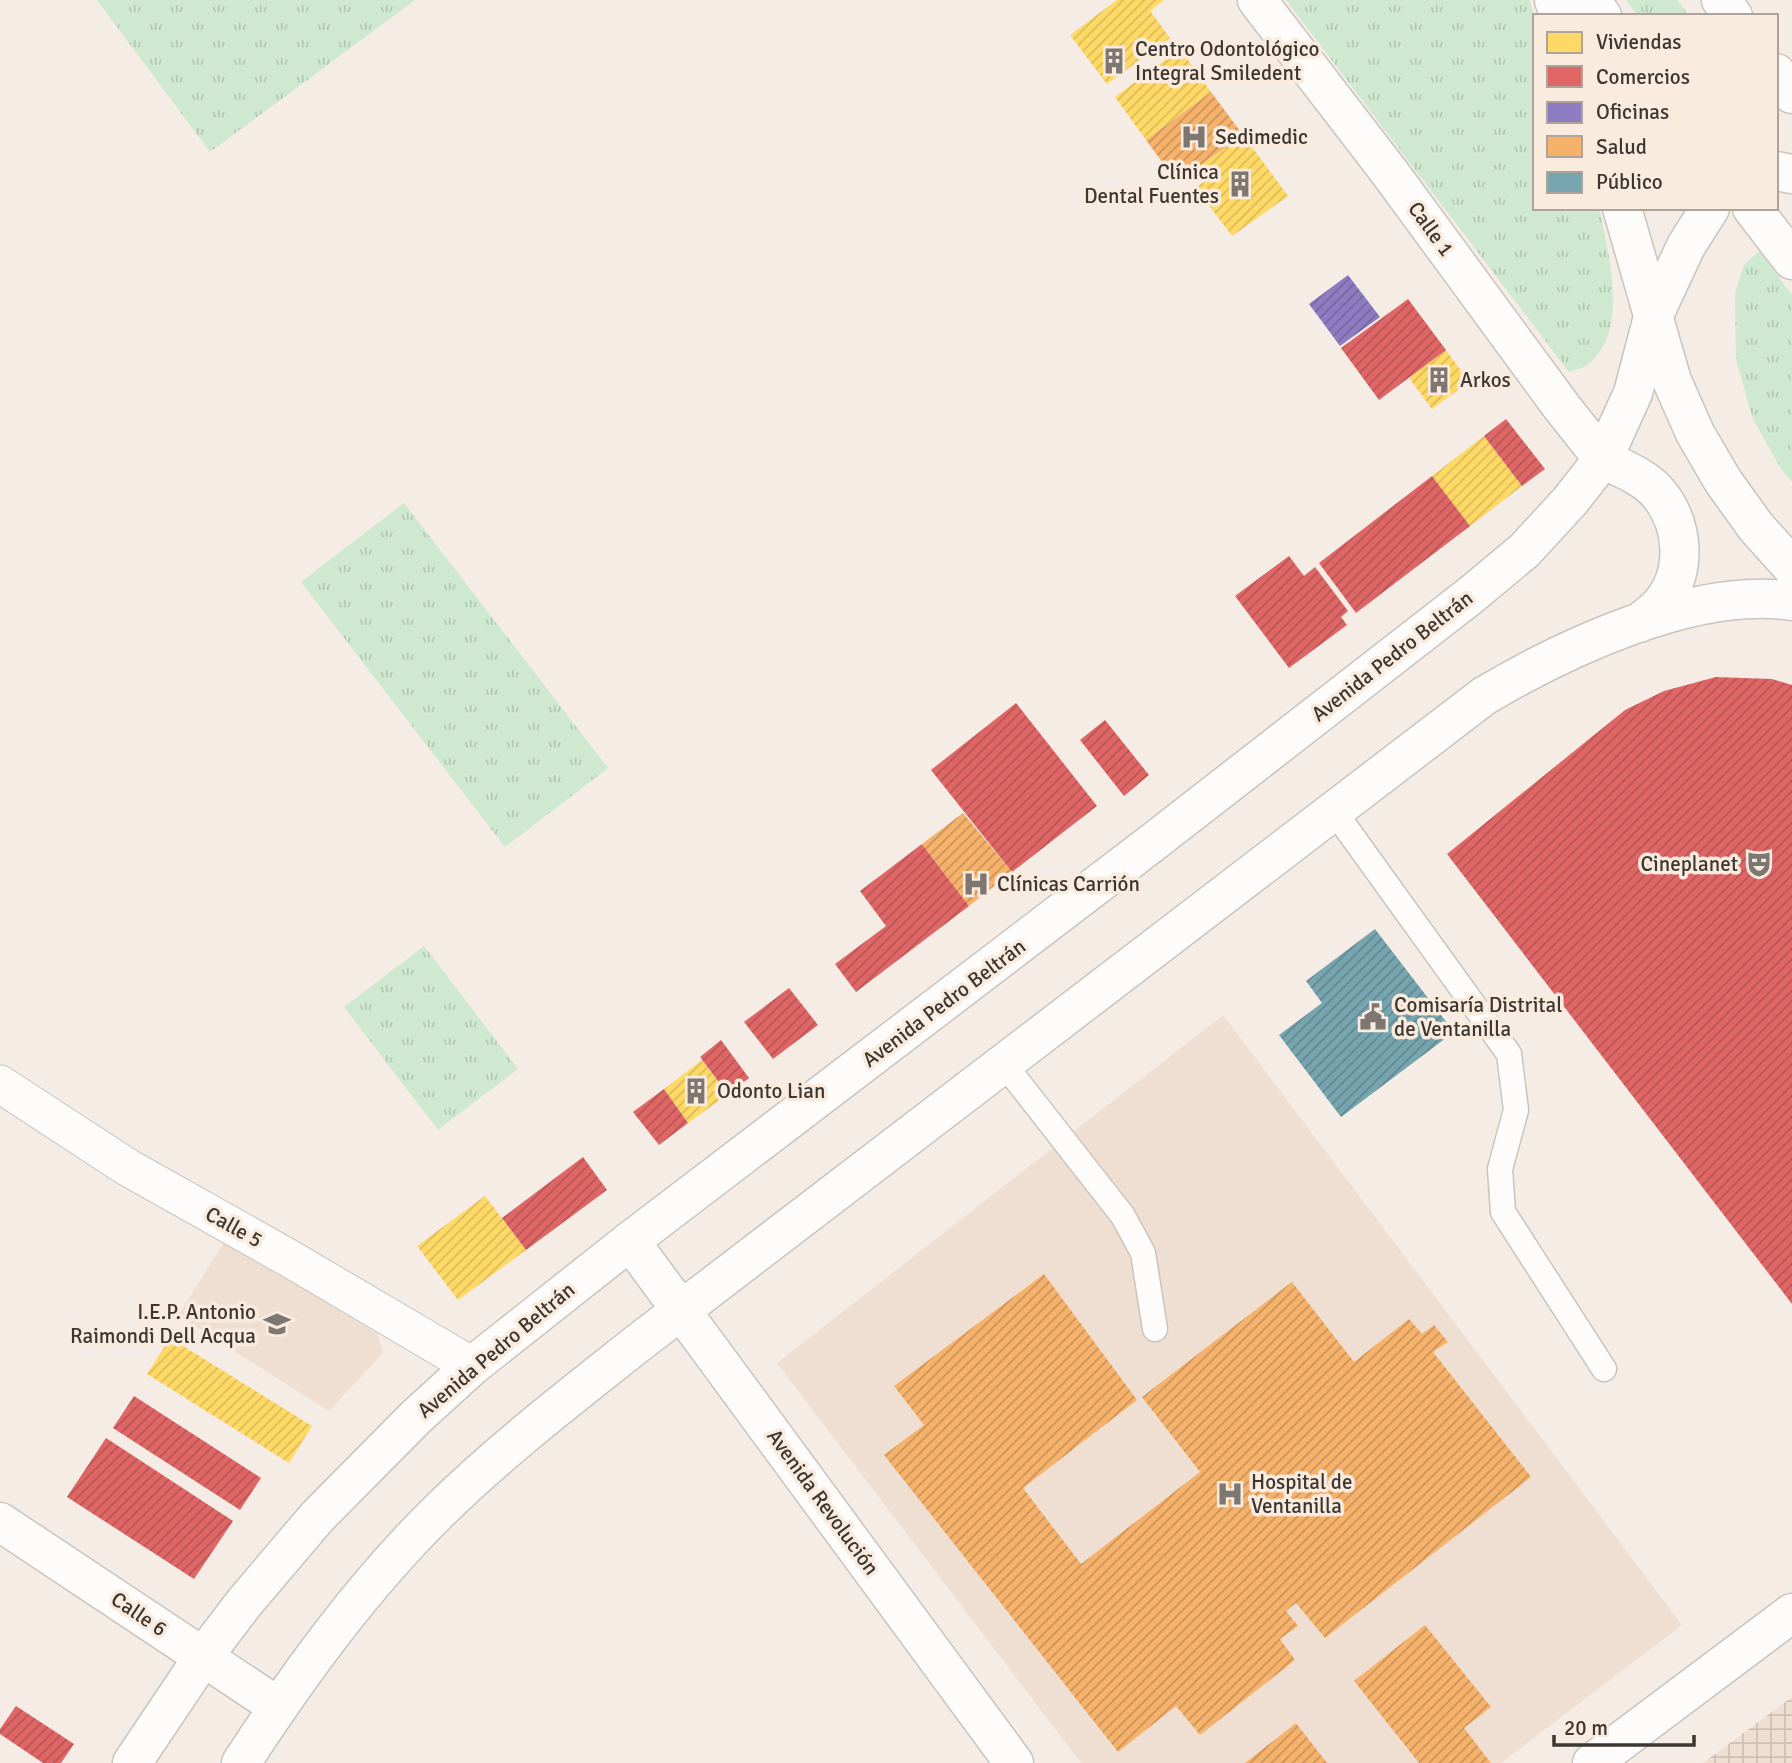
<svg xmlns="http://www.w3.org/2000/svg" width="1792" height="1763" font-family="Signika,sans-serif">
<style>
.built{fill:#efdfd3}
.industrial{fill:url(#industrial-grid)}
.grass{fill:url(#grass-tufts)}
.homes{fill:url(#homes-hatch)}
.shops{fill:url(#shops-hatch)}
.offices{fill:url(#offices-hatch)}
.health{fill:url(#health-hatch)}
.public{fill:url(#public-hatch)}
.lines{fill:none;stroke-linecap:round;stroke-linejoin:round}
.service-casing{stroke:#cac4be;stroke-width:27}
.pedestrian-casing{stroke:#cac4be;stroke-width:39}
.minor-casing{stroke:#cac4be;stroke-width:41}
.tertiary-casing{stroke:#cac4be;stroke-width:41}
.secondary-casing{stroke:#cac4be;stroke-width:41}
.trunk-casing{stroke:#cac4be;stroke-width:41}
.service{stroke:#fdfcfb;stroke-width:24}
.pedestrian{stroke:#fdfcfb;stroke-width:37}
.minor{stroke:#fdfcfb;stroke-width:38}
.tertiary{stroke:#fdfcfb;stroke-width:38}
.secondary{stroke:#fdfcfb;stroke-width:38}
.trunk{stroke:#fdfcfb;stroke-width:38}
.labels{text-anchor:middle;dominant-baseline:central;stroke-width:7;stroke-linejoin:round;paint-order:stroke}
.poi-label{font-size:21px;fill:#3d3732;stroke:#faebdf;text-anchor:start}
.street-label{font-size:21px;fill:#3d3732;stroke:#faebdf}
</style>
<defs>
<pattern id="industrial-grid" width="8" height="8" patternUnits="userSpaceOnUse" patternTransform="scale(1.75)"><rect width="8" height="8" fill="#efdfd3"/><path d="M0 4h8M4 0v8" fill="none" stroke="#cec0b6"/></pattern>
<pattern id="grass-tufts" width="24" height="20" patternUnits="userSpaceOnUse" patternTransform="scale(1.75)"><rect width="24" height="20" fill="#cee9d0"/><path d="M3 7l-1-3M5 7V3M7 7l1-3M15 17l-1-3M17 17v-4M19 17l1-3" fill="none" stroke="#b2c8b3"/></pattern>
<pattern id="homes-hatch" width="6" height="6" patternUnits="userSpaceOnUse" patternTransform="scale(1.75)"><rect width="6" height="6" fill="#ffd966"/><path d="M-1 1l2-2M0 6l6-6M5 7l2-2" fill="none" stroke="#dbbb59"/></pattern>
<pattern id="shops-hatch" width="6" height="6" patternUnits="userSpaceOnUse" patternTransform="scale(1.75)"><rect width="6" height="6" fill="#e06666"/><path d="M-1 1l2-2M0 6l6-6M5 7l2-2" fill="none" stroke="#b75555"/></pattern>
<pattern id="offices-hatch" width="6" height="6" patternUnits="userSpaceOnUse" patternTransform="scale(1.75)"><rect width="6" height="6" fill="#8e7cc3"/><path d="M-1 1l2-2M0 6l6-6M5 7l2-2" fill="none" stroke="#75669f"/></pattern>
<pattern id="health-hatch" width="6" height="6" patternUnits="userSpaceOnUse" patternTransform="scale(1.75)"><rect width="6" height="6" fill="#f6b26b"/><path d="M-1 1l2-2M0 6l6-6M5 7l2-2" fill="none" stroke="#c89259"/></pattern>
<pattern id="public-hatch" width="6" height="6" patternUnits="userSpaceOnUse" patternTransform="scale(1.75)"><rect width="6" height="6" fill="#76a5af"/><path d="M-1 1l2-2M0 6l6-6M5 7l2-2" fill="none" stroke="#62878f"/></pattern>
</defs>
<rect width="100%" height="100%" fill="#f4ece5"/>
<path class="built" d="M1223 1015 1682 1625 1501 1763H1081L777 1363Z
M224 1242 377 1333 383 1353 329 1411 178 1316Z"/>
<path class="industrial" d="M1792 1697V1763H1703Z"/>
<path class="grass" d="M97 0H415L210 152Z
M1286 0H1529L1535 16V208H1599C1608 253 1630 329 1589 364 1584 368 1575 369 1569 372Z
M1626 0H1677L1689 16H1638Z
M1759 251 1792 295V482L1781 469 1753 419 1736 360 1735 294 1744 265Z
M404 503 608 768 505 847 301 582Z
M424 946 518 1069 438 1130 344 1007Z"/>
<path class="homes" d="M1117 0H1164L1150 11 1170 38 1107 84 1070 35Z
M1180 49 1211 92 1146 140 1115 97Z
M1243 135 1288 196 1232 236 1196 188 1206 180 1197 168Z
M1446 350 1469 382 1432 409 1409 378Z
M1484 436 1522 486 1470 526 1432 476Z
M702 1060 728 1094 688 1123 664 1089Z
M485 1196 526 1250 458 1300 417 1246Z
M170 1338 312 1426 289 1463 147 1374Z"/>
<path class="shops" d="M1408 299 1446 350 1379 400 1341 348Z
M1506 419 1545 469 1522 486 1484 436Z
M1432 476 1470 526 1356 613 1319 563Z
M1289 556 1304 576 1315 567 1348 611 1341 617 1347 625 1289 668 1235 596Z
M1716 677 1772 679 1792 685V1304L1447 854 1625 710 1664 691Z
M1016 703 1097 806 1012 872 931 770Z
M1105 720 1149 775 1124 796 1080 740Z
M922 844 969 906 856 992 835 964 886 926 860 891Z
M789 988 818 1025 773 1059 744 1022Z
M721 1040 749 1078 728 1094 700 1057Z
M664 1089 688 1123 659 1145 633 1112Z
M583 1157 607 1190 526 1250 502 1218Z
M134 1396 261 1478 240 1510 113 1428Z
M106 1438 233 1521 194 1579 67 1497Z
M16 1706 74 1744 61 1763H43L0 1734V1729Z"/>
<path class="offices" d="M1348 275 1380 317 1340 346 1309 304Z"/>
<path class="health" d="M1211 92 1243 135 1177 182 1146 140Z
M963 813 1012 872 969 906 922 844Z
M1044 1274 1137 1400 1023 1488 1081 1564 1200 1472 1142 1397 1292 1282 1354 1362 1409 1319 1422 1334 1434 1325 1448 1342 1433 1352 1531 1477 1325 1638 1296 1603 1286 1611 1298 1626 1280 1639 1295 1660 1200 1735 1176 1706 1118 1752 884 1455 924 1425 894 1386Z
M1425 1625 1491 1707 1464 1728 1491 1763H1419L1354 1681Z
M1296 1723 1327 1763H1245Z"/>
<path class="public" d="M1375 929 1454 1032 1341 1117 1279 1035 1322 1003 1306 981Z"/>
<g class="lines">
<g class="service-casing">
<path id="service" d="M1334 811 1509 1054 1516 1110 1500 1169 1503 1212 1604 1369
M1004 1064 1123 1216 1143 1253 1155 1329"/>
</g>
<g class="pedestrian-casing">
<path id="pedestrian" d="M0 1084 127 1167 287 1257 472 1366"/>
</g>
<g class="minor-casing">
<path id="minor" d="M0 1522 277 1706"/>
</g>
<g class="tertiary-casing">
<path id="tertiary" d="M1257 0 1390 173 1561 406 1603 459
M630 1241 1014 1763
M1592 1763 1792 1613"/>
</g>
<g class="secondary-casing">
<path id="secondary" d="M1554 0 1559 16
M1622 208 1672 381 1695 433 1723 481 1756 527 1792 567
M1603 459C1621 468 1645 477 1659 494 1684 525 1688 573 1660 605 1654 612 1646 617 1639 623
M132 1763 203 1657 244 1603 317 1517 416 1417 472 1366 630 1241 1152 843 1471 595 1525 550 1570 501 1603 459 1633 393 1653 317
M241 1763C299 1674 362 1587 438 1512 500 1451 569 1398 637 1344L1484 696C1565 648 1696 586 1792 601"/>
</g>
<g class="trunk-casing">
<path id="trunk" d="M1590 0 1602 16
M1721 0 1733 16
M1776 73 1792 94
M1776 171 1792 174
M1752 208 1792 260
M1653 317 1686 246 1710 208"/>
</g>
<use href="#service" class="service"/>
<use href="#pedestrian" class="pedestrian"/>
<use href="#minor" class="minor"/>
<use href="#tertiary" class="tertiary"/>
<use href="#secondary" class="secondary"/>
<use href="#trunk" class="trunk"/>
</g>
<defs>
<g id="building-bare" transform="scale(2.1)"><path d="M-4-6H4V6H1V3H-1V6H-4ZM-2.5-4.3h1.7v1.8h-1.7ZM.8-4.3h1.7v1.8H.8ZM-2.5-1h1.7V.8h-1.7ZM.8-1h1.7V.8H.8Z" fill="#7d7671" stroke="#faebdf" stroke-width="2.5" paint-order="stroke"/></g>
<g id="hospital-bare" transform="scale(2.1)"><path d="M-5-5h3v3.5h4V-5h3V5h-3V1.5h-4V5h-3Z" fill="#7d7671" stroke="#faebdf" stroke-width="2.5" paint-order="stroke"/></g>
<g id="theatre-bare" transform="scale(2.1)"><path d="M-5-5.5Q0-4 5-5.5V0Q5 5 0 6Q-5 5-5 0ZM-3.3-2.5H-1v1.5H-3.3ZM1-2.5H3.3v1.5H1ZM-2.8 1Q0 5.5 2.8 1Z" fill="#7d7671" stroke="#faebdf" stroke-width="2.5" paint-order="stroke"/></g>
<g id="civic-bare" transform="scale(2.1)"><path d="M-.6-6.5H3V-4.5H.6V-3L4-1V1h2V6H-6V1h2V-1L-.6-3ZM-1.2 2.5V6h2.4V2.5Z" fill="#7d7671" stroke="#faebdf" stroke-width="2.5" paint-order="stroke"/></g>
<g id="school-bare" transform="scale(2.1)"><path d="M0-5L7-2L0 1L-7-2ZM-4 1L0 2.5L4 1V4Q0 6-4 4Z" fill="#7d7671" stroke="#faebdf" stroke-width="2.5" paint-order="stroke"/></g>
</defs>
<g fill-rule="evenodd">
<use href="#building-bare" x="1114" y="61"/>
<use href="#hospital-bare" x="1194" y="137"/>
<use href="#building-bare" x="1240" y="184"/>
<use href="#building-bare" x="1439" y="380"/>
<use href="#theatre-bare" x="1759" y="864"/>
<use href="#hospital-bare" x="976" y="884"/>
<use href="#civic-bare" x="1373" y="1017"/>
<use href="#building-bare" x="696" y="1091"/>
<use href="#school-bare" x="277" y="1324"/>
<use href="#hospital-bare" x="1230" y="1494"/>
</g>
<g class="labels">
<g class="poi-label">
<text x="1135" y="49">Centro Odontológico<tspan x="1135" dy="24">Integral Smiledent</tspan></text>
<text x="1215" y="137">Sedimedic</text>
<text x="1219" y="172" text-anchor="end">Clínica<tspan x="1219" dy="24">Dental Fuentes</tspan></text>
<text x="1460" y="380">Arkos</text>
<text x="1738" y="864" text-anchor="end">Cineplanet</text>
<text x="997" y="884">Clínicas Carrión</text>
<text x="1394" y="1005">Comisaría Distrital<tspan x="1394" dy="24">de Ventanilla</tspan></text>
<text x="717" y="1091">Odonto Lian</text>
<text x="256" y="1312" text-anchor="end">I.E.P. Antonio<tspan x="256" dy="24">Raimondi Dell Acqua</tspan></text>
<text x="1251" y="1482">Hospital de<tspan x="1251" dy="24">Ventanilla</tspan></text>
</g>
<g class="street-label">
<text transform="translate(1431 229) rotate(54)">Calle 1</text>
<text transform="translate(1392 656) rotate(-38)">Avenida Pedro Beltrán</text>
<text transform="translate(944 1003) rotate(-37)">Avenida Pedro Beltrán</text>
<text transform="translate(234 1227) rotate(29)">Calle 5</text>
<text transform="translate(496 1350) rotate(-40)">Avenida Pedro Beltrán</text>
<text transform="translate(823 1502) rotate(54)">Avenida Revolución</text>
<text transform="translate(139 1614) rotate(34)">Calle 6</text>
</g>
</g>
<rect x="1533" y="14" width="245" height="196" fill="#faebdf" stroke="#aea39a" stroke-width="2"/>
<rect x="1547" y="32" width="35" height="21" fill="#ffd966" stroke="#aea39a" stroke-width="2"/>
<text x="1596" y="49" font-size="21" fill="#3d3732">Viviendas</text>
<rect x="1547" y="66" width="35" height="21" fill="#e06666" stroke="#aea39a" stroke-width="2"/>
<text x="1596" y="84" font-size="21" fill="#3d3732">Comercios</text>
<rect x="1547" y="102" width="35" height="21" fill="#8e7cc3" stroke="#aea39a" stroke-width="2"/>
<text x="1596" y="119" font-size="21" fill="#3d3732">Oficinas</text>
<rect x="1547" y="136" width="35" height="21" fill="#f6b26b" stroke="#aea39a" stroke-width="2"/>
<text x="1596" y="154" font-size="21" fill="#3d3732">Salud</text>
<rect x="1547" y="172" width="35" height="21" fill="#76a5af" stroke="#aea39a" stroke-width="2"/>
<text x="1596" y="189" font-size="21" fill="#3d3732">Público</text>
<path d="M1554 1735v10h140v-10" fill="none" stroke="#3d3732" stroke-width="3.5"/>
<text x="1564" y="1735" font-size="21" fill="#3d3732" stroke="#faebdf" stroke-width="5" paint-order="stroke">20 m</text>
</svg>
